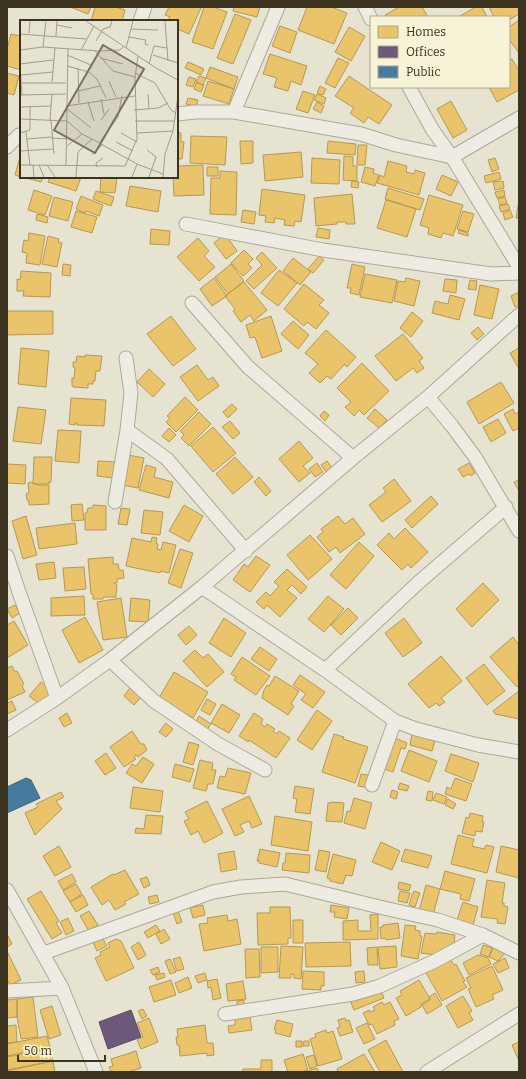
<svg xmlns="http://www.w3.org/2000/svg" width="526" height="1079" font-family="Bitter,serif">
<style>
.homes{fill:#e9c46a;stroke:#b59854}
.offices{fill:#6d597a;stroke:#5e4d5f}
.public{fill:#457b9d;stroke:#426578}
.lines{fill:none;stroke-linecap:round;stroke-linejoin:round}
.street-casing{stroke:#aca898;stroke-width:15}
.street{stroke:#eeece2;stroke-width:13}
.inset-road{fill:none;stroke:#a29c8a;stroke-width:1}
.view{fill:#78705e;fill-opacity:0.15;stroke:#78705e;stroke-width:2}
.inset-edge{fill:none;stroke:#3c3220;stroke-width:2}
</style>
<rect width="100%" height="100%" fill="#e6e3d0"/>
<path class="homes" d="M70 7H91L88 14Z
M95 7H115L125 10 122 21H91Z
M169 7H197L201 8 189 34 177 29V21H168L170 17 165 15Z
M204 7H213L227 12 213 49 192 42Z
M234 7H260L257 17 233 11Z
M307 7H331L347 13 334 44 298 30Z
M399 7H422L428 17H387L385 15Z
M476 7H482L487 17H458Z
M489 7H519V14L509 20V17H494Z
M235 14 251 20 233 64 217 58Z
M519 20V53L509 39V27Z
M280 26 297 32 290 53 272 46Z
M349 27 365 36 351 61 335 52Z
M11 34 21 36V70L7 66V49Z
M270 54 307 66 301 85 291 81 288 91 274 87 277 78 263 74Z
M338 58 349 63 335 88 325 83Z
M512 59 519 71V90L497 102 489 87H509V60Z
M188 62 204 69 201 75 185 68Z
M210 67 238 77 234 89 206 78Z
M7 73 19 76 14 95 7 93Z
M199 76 206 78 203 85 196 82Z
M349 76 392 105 379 124 368 117 364 123 350 113 354 108 335 96Z
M189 77 196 79 193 87 186 85Z
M208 81 234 89 229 104 203 96Z
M196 83 204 85 201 92 194 89Z
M320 86 326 89 323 95 317 93Z
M303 91 315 95 308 113 296 109Z
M317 94 326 98 324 104 314 100Z
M188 98 198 100 196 107 186 104Z
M451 101 467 130 453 138 437 109Z
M317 102 324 106 321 113 313 109Z
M177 132 181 133V142H184L182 159H177Z
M191 136 227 137 225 165 190 163Z
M240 141H253V163L241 164Z
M328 141 356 144 355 155 327 153Z
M358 145H367L365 165H357Z
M301 152 303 177 265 181 263 155Z
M21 153V177L15 175Z
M344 156 353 157V166H357V181L343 180Z
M312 158 340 160 339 184 311 183Z
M495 158 499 169 492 172 488 160Z
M388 161 407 166 406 172 414 174 415 170 425 173 419 195 377 183 380 175 384 177Z
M203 165 204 195 174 196 173 177H177V166Z
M207 167H218V176H207Z
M365 167 374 169 373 173 379 175 375 186 361 182Z
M220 171 237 172 236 215 210 214 211 178H220Z
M499 172 501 179 486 183 484 176Z
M442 175 458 182 451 196 436 189Z
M22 177H43L41 182Z
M50 177H81L76 191 48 182Z
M101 177H117L115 193 100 192Z
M352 181 359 182 358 188 351 187Z
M503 181 504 188 495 190 493 182Z
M130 186 161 191 158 212 126 206Z
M388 188 424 199 420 210 385 199Z
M262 189 305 195 301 222 295 221 294 226 284 225 285 220 275 218 274 223 265 222 266 216 259 215Z
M34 190 52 196 45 215 28 210Z
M504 190 505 196 497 198 495 192Z
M96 191 114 197 111 206 93 199Z
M352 194 355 224H346V222H337V224L316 226 314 198Z
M429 195 463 205 453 236 443 233 441 238 428 234 429 228 420 225Z
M81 196 103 205 99 216 86 211 85 213 76 209Z
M54 197 73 202 68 221 49 216Z
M505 197 507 203 500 205 498 199Z
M386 200 416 209 407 237 377 228Z
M519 200V218H516Z
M508 204 510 209 501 212 499 206Z
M243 210 256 212 254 224 241 222Z
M510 210 513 217 505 220 503 213Z
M76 211 97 217 92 233 71 227Z
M463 211 474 214 468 232 457 229Z
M37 214 48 217 47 223 36 220Z
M318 228 330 230 329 239 316 237Z
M151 229 170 231 169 245 150 244Z
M459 230 468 233V236L458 233Z
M29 233 45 236 40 265 26 263 27 253 22 252 24 240 28 241Z
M225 234 237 251 226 259 214 243Z
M48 236 59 239 58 242 62 243 57 267 42 264Z
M198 238 209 251 204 256 215 267 199 281 177 257Z
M244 250 253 259 248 264 252 268 243 276 231 263Z
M262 252 277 268 254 289 246 281 262 265 256 258Z
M319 256 324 260 313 273 308 269Z
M293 258 311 272 300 285 283 271Z
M63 264 71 265 70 276 62 275Z
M231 264 244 281 228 294 215 277Z
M352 264 365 267 359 295 350 293 351 288H347Z
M279 270 297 283 278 306 261 293Z
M21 271 51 273 50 297 23 296 24 291H17V279L20 280Z
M365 274 397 280 392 303 360 297Z
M214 278 227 296 212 306 200 289Z
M406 278 420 281 414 306 394 301 398 281 405 282Z
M445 279 457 280 456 293 443 291Z
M470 280 477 281 476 290 468 289Z
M244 282 267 310 254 321 250 315 241 322 233 311 235 309 225 296Z
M304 284 324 300 319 305 329 313 316 329 307 322 304 326 284 309Z
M480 285 499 289 492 319 474 315Z
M519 292V306L515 307 511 296Z
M450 295 465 299 459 320 432 313 435 301 448 304Z
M7 311H53V334L7 335Z
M412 312 423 321 411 337 400 328Z
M171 316 196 349 173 366 147 334Z
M271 316 282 351 262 358 255 337 250 338 246 325Z
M293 321 309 335 298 349 281 334Z
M478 327 484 334 477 340 471 333Z
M326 330 356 357 347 367 345 364 331 379 327 376 320 383 309 373 318 364 305 353Z
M403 334 423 358 419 361 424 368 417 373 413 368 396 381 375 356Z
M21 348 49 351 46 387 18 384Z
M519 348V369L510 353Z
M85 355 102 356 100 371H96L95 381H93V384H88V388L74 387 72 386V378L74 379 75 368 73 367V362H76L77 356 85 357Z
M362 363 389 391 364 415 359 410 354 416 345 407 351 402 337 388Z
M197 365 208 380 213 377 219 386 198 401 180 377Z
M149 369 165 384 153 397 137 382Z
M501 382 514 403 479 424 467 402Z
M185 397 198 410 176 432 166 422 170 418 167 416Z
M71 398 106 400 104 426 77 425V423H75V425L69 424Z
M232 404 237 409 228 418 223 412Z
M18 407 46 410 41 444 13 441Z
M375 409 387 420 379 428 367 418Z
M513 409 515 414 519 412V428L513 431 504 414Z
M324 411 329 415 325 421 320 416Z
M199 412 211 424 189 446 181 438 184 435 180 431Z
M498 419 506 433 491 442 483 427Z
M230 421 240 433 233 439 222 427Z
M213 427 236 453 213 472 191 446Z
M169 428 176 435 169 442 162 436Z
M58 430 81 431 79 463 55 461Z
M299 441 313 458 303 466 310 473 299 482 279 459Z
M128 455 144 458 138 488 122 485Z
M34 457H52L51 482H49V484H33Z
M235 457 253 477 233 494 216 474Z
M98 461 116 462 114 478 97 476Z
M327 461 333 469 327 473 321 465Z
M317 463 323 472 315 477 309 469Z
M469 463 475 473 471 476 469 474 463 477 458 469Z
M7 464 26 465 25 484 7 483Z
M146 465 156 468 154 477 173 482 169 498 139 490Z
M259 477 271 491 266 496 254 482Z
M394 479 411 501 382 522 369 505 386 492 383 488Z
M519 480V491L514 482Z
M31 482 38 485H49V504L29 505V501L27 500 26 494 29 492 28 483Z
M431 496 438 504 412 528 405 520Z
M82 504 84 520 72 521 71 505Z
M93 505 106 506V530H85V513H87L88 508H93Z
M184 505 203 516 189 542 169 531Z
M121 508 130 509 127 525 118 524Z
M144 510 163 512 160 535 141 533Z
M26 516 37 555 23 559 12 521Z
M338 516 345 524 353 518 365 534 340 553 336 547 329 552 317 537 323 532 321 529Z
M75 523 77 544 39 549 36 528Z
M405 528 428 552 411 568 408 564 402 570 377 545 389 533 394 539Z
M310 535 332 559 308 580 287 555Z
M152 537 157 538 156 543 158 544 157 549 161 550 163 542 176 545 169 573 161 571 160 573 126 566 132 538 151 542Z
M359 542 374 556 346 589 330 575Z
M180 549 193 553 181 588 168 583Z
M256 556 270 565 250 592 233 580 244 564 248 567Z
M113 557V564H118L119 570H123L124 578 117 579V583H114L117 585 116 597H103V599H93V594H91L88 559Z
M54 562 56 578 39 580 36 564Z
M84 567 86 589 65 591 63 568Z
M287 569 307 587 301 594 292 585 287 590 297 598 280 617 267 605 264 609 256 602 266 592 270 596 279 586 274 582Z
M483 583 499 600 472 627 456 609Z
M84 596 85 615 51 616V598Z
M328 596 344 609 324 632 308 619Z
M121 598 127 637 103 640 97 602Z
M131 598 150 600 148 622 129 621Z
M15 605 20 613 12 618 7 609Z
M348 608 358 618 341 635 331 625Z
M85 617 103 650 79 663 62 630Z
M224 618 246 633 231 657 209 643Z
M404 618 422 643 403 657 385 633Z
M14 621 28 645 7 658V625Z
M189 626 197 635 186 645 178 635Z
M513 637 519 645 518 677 519 685 517 687 490 657Z
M260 647 277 659 269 671 251 659Z
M195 650 203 658 208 654 224 672 207 687 183 661Z
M441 656 462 681 441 698 445 702 439 706 436 703 429 708 408 684Z
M242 657 270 676 256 695 234 680 236 677 231 674Z
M484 664 505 691 487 705 466 678Z
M12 666 14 671H17L24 684 22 686 25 692 7 700V668Z
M174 672 208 692 193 718 159 698Z
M300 675 325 692 313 708 301 700 306 694 293 685Z
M275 676 299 691 291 704 294 706 288 715 262 698 264 690 267 685 269 686Z
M41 682 52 691 41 705 29 696Z
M130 688 141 697 134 705 124 696Z
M519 691V719L495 714 493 711Z
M207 699 216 704 210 715 201 710Z
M12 701 16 710 7 714V703Z
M222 704 240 715 229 733 211 723Z
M317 710 332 721 312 750 297 740Z
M67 713 72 723 64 727 59 718Z
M254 713 263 719 261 724 265 727 267 724 275 729 273 731 277 734 279 731 290 738 276 758 249 740 248 742 239 736Z
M199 716 211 724 206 731 195 723Z
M166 723 173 729 166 737 159 732Z
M132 731 141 744H144L147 750 138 757 136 755 134 757 136 759 124 767 110 747Z
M334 734 344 737 343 739 368 747 355 783 322 772Z
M412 734 435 741 432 751 410 745Z
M395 738 407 743 405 749 401 748 393 772 384 769Z
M189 742 199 745 193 765 183 762Z
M409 750 437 761 429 782 401 771Z
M106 753 116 768 105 775 95 761Z
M451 754 479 763 473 782 445 771Z
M143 757 154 764 142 783 126 773 132 764 136 766Z
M200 760 213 763 212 770H216L213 784H208L206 791 193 788Z
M175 764 194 769 190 782 172 777Z
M228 768 251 773 245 794 217 788 220 776 225 777Z
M361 774 368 775 365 787 358 786Z
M455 778 472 784 466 801 445 794 447 787 451 789Z
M400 783 409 786 407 791 398 789Z
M295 786 314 789 310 814 295 812 297 799 293 798Z
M133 787 163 791 160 812 130 808Z
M392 790 398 792 396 799 390 797Z
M428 791 433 792 432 801 426 800Z
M61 792 64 797 56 801 62 809 35 835 25 813 38 807 36 804Z
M436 793 447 797 444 804 433 800Z
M249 796 262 824 252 828 249 821 240 825 244 832 235 836 222 809Z
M354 798 372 803 365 829 344 823 347 811 350 812Z
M448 799 456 804 453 809 445 805Z
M207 801 223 833 204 843 198 831 191 835 184 821 189 819 185 812Z
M331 802 344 803 342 822 326 821 328 803H331Z
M470 813 483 816 482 822H484L482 832 476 831 475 836 462 833 466 817 469 818Z
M146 815 163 816 161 834 135 833 136 828 144 829Z
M275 816 312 822 308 851 271 845Z
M458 835 474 839 472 846 484 849 486 845 494 847 487 873 451 864Z
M381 842 400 851 392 870 372 862Z
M59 846 71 867 55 876 43 856Z
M501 846 519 850V878L496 872Z
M260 849 280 853 277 867 259 863V861H257Z
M405 849 432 856 428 868 401 861Z
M319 850 330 852 326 872 315 870Z
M234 851 237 869 221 872 218 854Z
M286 853 310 855 309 873 282 870 283 863H285Z
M333 854 356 860 352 876 346 875 343 884 330 881V879L327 878Z
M125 870 139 894 124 902 126 904 115 910 109 900 102 905 91 887 113 874 114 875Z
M445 871 475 879 469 901 460 899 461 894 440 889Z
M72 874 76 882 63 890 58 881Z
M147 877 150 885 144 888 140 879Z
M487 880 505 883 502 903H504V906L508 907 505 924 497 923 498 919 481 917Z
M399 882 411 885 409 891 398 889Z
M76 884 82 894 70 902 63 891Z
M426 885 440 889 433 915 419 911Z
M41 891 59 921 56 923 62 933 52 939 27 899Z
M400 891 410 893 407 903 398 901Z
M414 891 420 893 415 907 409 905 412 894H413Z
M83 895 88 905 76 912 70 902Z
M157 895 159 902 150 904 148 897Z
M463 902 478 907 473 925 457 920Z
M203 905 205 915 193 918 190 908Z
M331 905 349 908 347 919 334 917 335 912H330Z
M270 907H290L291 938H288V944L258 945 257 913H270Z
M89 911 98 925 89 931 80 916Z
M178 911 182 922 177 924 173 913Z
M378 914V939L343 940V921L358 920V931H371L370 915Z
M227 915 228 921 237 919 241 944 204 951 199 924 208 923 207 918Z
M68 918 74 931 66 935 60 922Z
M293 920H303V943H293Z
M398 923 400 938 386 940 385 938 381 939 380 927H383V925Z
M156 925 160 931 148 938 144 932Z
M405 925 416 926 415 930 420 931V936H422L418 959 401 956Z
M164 929 170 939 161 944 156 934Z
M437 932 455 935 453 951 444 956 421 953 425 933 436 934Z
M7 934 12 944 7 947Z
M102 937 107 946 97 951 93 942Z
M116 939 121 941 134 968 106 981 95 958 101 955 100 952 110 947 108 943Z
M139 942 146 955 138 960 131 947Z
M350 942 351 966 306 967 305 943Z
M483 945 492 948 489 957 480 954Z
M281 946 303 947 301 979 294 978V974H291V978H279Z
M396 946 397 967 380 969 378 947Z
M494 946 506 952 498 961 489 957Z
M261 947H278V972L261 973Z
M377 947 378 965H368L367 948Z
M245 949H259L260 977 246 978Z
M7 951 21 980 10 985 7 979Z
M478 955 488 958 491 964 469 975 463 963Z
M180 957 184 969 177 971 173 959Z
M449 957 454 965 456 964 465 981 463 982 467 987 442 1001 425 971Z
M505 958 509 968 498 973 493 964Z
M170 959 176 972 170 974 165 961Z
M492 966 503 990 492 995 494 999 476 1007 468 989 471 988 466 978Z
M158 967 160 972 153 975 150 970Z
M303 971 324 972V986H321V990L302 989Z
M364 971 365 982 356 983 355 972Z
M164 973 165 977 157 980 155 975Z
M205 973 207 980 198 983 195 976Z
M188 977 192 988 179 993 175 983Z
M217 979 221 998 213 1000 211 987 208 988 207 981Z
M171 980 176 995 154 1002 149 987Z
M419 980 430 999 421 1004V1007L406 1016 396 998 402 995 400 991Z
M243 981 246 999 228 1001 226 984Z
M380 988 384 998 354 1010 350 1000Z
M435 993 442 1005 427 1014 422 1005 430 1000 429 997Z
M463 996 472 1011 469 1013 473 1020 458 1028 446 1006Z
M33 997 38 1037 21 1039 17 1017V999Z
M17 999V1017L7 1018V1000Z
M244 1000V1006H237V1001Z
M382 1002 384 1005 390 1002 399 1019 394 1021 395 1025 377 1034 372 1024 369 1025 363 1013 369 1010 370 1012 375 1010 373 1007Z
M52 1006 61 1035 49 1039 40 1010Z
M143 1009 147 1016 142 1019 138 1011Z
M250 1017 252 1030 229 1033 228 1026 235 1025V1019Z
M149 1018 158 1042 141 1049 137 1040 143 1037 137 1023Z
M345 1018 346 1021 349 1020 353 1032 340 1036 337 1028 340 1027 338 1020Z
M277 1020 293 1024 290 1037 275 1033 276 1029H274Z
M367 1023 375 1039 364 1044 356 1028Z
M16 1025 17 1042 7 1043V1026Z
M205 1025 207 1043H213L214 1055 207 1056V1053L180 1056 179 1045H177L176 1037H178L177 1029Z
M326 1030 327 1033 333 1031 342 1059 318 1066 310 1039 316 1037 315 1034Z
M47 1036 50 1047 7 1056V1044Z
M386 1040 403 1072H380L368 1050Z
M296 1041H302V1047H296Z
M304 1041H309V1046H303Z
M519 1042V1061L512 1045Z
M50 1048 53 1061 7 1070V1057Z
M136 1051 141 1068 128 1072H111L109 1067 113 1066 111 1059Z
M303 1054 308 1070 301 1072H288L284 1060Z
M364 1054 375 1072H338L337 1069Z
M314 1055 317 1066 310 1069 306 1057Z
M261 1060H272V1072H243V1069H261Z
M53 1061 55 1072H7V1071Z
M317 1068 319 1072H305Z"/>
<path class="offices" d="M131 1010 141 1037 108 1049 99 1022Z"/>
<path class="public" d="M26 778 31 780 40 798 7 813V787Z"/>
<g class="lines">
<g class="street-casing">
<path id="street" d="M365 7 371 19
M140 21 145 7
M409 87 432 129 452 157 519 267
M234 112 278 7
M177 114 195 112H234L361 134 396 145 452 157 519 118
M7 147 19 135
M186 224 323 250 491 274 519 273
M192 303 248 367 353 458
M428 397 452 426 475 457 519 531
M127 430 167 459 246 551
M115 502 127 430 131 393 126 358
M7 556 19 592 57 698
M202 587 325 670 395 721 416 729 478 745 519 752
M110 660 154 701 218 744 265 770
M325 670 419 582 506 507
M7 730 57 698 110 660 202 587 353 458 428 397 519 315
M372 785 395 721
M7 890 62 988 96 1072
M44 953 213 892 241 887 285 884 388 909 438 920 483 935 519 953
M7 991 62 988
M225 1014 353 994 380 986 435 961 483 935
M427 1072 519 1014"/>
</g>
<use href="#street" class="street"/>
</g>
<g transform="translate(20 20)">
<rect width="158" height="158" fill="#e6e3d0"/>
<path class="inset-road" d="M66 1 136 48 158 60M145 1 148 41M37 5 52 8M111 9 138 10M9 13 10 1M0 14 66 19M36 16 37 1M109 17 126 20 125 24 128 25M76 21 83 9 90 7 92 1M23 27 26 1M106 28 113 1M0 30 23 27 79 31 100 30 104 26M61 30 74 6M75 31 93 51 115 57M47 35 71 45 68 51M133 35 158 43M80 38 103 44M0 44 33 40M129 44 134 26 147 28M0 46 2 75M47 46 69 52 77 59 86 78M58 48 59 83M115 53 135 63 151 90 156 93M1 55 33 52M89 61 96 77M32 62 35 28M2 63H46M58 71 80 66M128 74 129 89M0 75 46 74M81 79 84 94M68 82 74 101M31 86 32 74M46 86 115 76M0 87 31 86 30 101M46 88 71 108M114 90 138 88 148 83M0 99 47 101 62 114 72 119M81 100 89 89M31 101 34 134M115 101H155M6 112 10 145M0 113 10 110V87M101 113 117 122M117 113 153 111M31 118 47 119M7 119 31 117M80 122 98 97 102 76M96 122 113 131M47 126 62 114M127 130 136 137 129 157M0 131 33 129M72 135 83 124M0 145 105 146 117 119 115 57 118 36M13 145 14 157M19 145 24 157M27 145 35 157M46 145 48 29M77 147 76 143 83 138M56 157 58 132 72 119 117 144 143 154M112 157 117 144M143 157 145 134 153 111 158 76"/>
<path class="view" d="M83 25 124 49 75 133 34 110Z"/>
<rect width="158" height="158" class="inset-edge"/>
</g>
<rect width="526" height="1079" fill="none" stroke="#3c3220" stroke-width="16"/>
<rect x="370" y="16" width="140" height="72" fill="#f6f3d7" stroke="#aca68e"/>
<rect x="378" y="26" width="20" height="12" fill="#e9c46a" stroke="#aca68e"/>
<text x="406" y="36" font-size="12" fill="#3c3220">Homes</text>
<rect x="378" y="46" width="20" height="12" fill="#6d597a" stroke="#aca68e"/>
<text x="406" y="56" font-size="12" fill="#3c3220">Offices</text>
<rect x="378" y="66" width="20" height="12" fill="#457b9d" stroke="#aca68e"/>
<text x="406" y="76" font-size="12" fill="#3c3220">Public</text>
<path d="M18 1055v6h87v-6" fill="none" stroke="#3c3220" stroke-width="2"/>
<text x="24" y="1055" font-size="12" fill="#3c3220" stroke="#f6f3d7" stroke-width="3" paint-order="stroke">50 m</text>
</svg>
